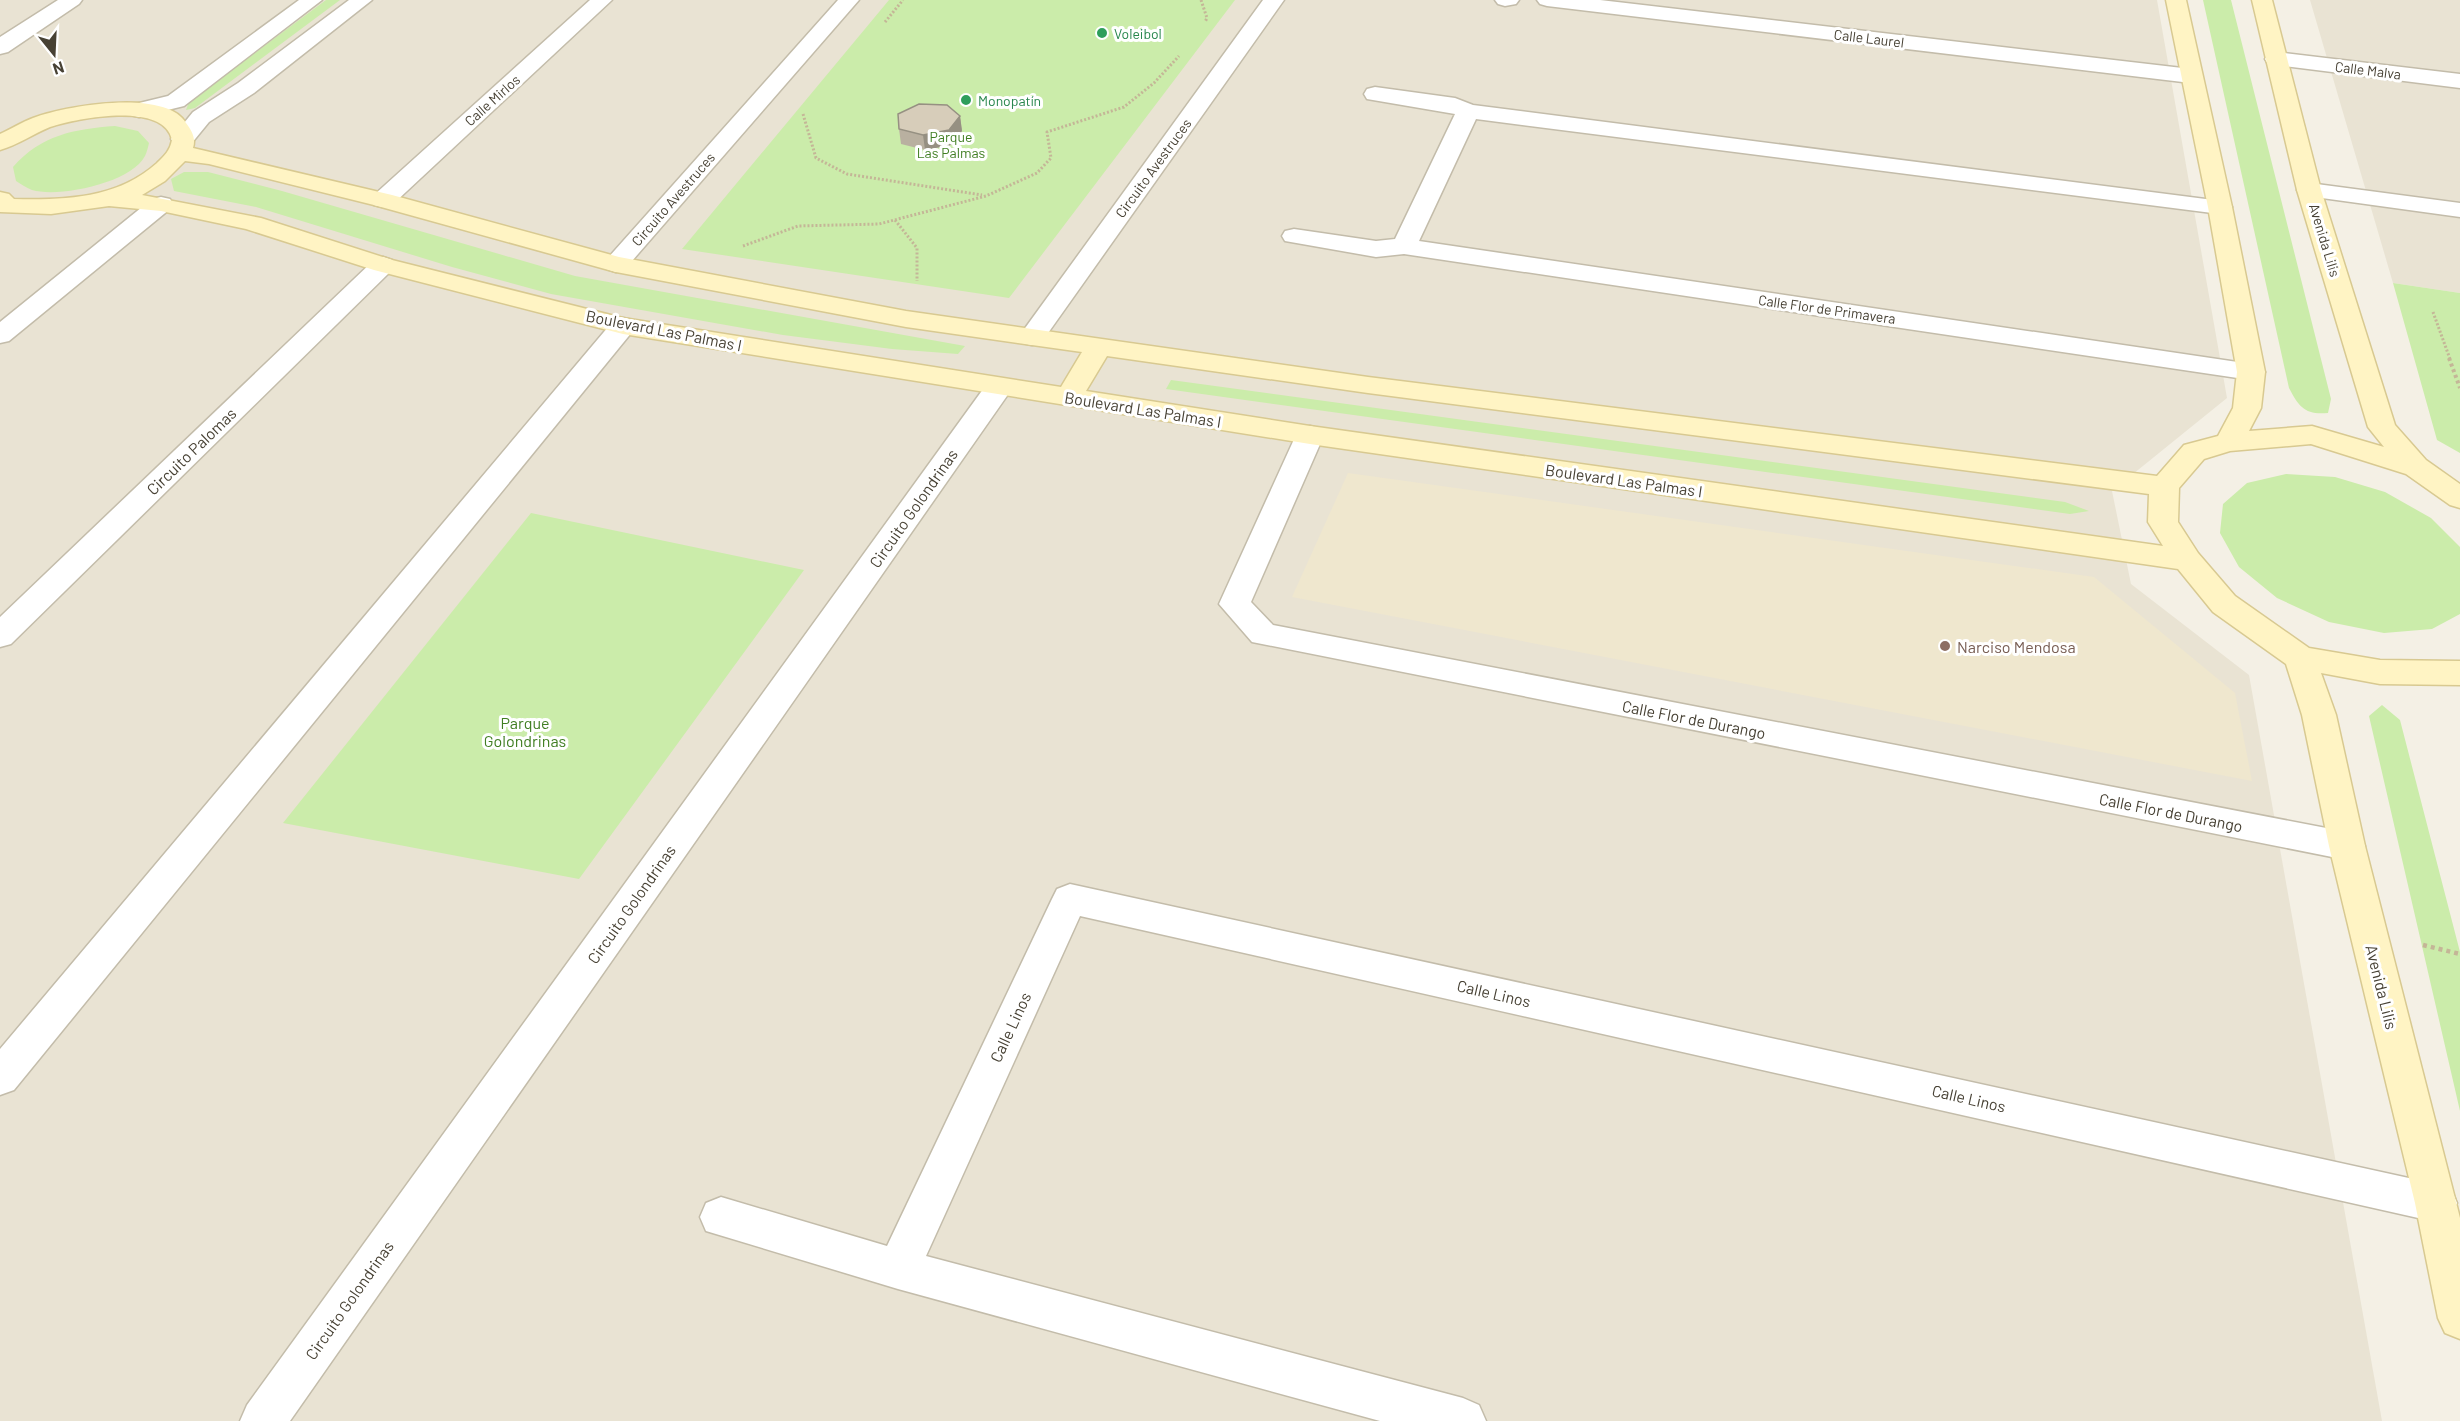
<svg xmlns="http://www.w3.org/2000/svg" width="2460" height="1421" font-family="Barlow,sans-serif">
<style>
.residential{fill:#e9e3d3}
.education{fill:#efe7ce}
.green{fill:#cbecaa}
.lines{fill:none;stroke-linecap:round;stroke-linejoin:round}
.street-casing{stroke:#c3bcaa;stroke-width:3}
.secondary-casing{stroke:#d8c991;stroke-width:3}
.path-far2{stroke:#c4b697;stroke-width:3;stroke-dasharray:2 2;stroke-linecap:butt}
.path-far1{stroke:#c4b697;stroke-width:4;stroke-dasharray:3 3;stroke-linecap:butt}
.path{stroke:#c4b697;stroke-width:4.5;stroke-dasharray:4 4;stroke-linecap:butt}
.street{fill:#fff;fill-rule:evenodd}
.secondary{fill:#fff4c4;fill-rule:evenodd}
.wall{fill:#b9b0a0}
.shaded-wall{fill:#969082}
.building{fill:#d7cdba;stroke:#969082;stroke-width:1.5}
.leisure-dot{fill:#2e9e5b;stroke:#fff;stroke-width:2}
.education-dot{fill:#8d6e63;stroke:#fff;stroke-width:2}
.labels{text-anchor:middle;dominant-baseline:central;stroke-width:6;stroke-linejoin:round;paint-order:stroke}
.far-leisure-label{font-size:14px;fill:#27864d;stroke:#fff;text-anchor:start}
.far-street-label{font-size:14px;fill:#474134;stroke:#fff}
.far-park-label{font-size:14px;fill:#407e22;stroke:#fff}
.street-label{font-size:16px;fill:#474134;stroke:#fff}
.education-label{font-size:16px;fill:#785e54;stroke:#fff;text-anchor:start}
.park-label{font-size:16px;fill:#407e22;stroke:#fff}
</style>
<rect width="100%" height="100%" fill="#f4f0e5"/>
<path class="residential" d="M0 0H2157L2227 398 2112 491 2131 584 2249 675 2382 1421H0Z
M2310 0H2460V293L2393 283Z"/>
<path class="education" d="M1348 473 2094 577 2235 693 2252 781 1292 597Z"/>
<path class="green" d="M326 0H340L195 108 186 110 189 102Z
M889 0H1235L1009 298 682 249Z
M2203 0H2231L2331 399 2328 413C2305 415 2299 407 2289 388Z
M115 126 138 131 149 143C148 147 147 152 145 156 131 183 59 198 32 190 27 188 21 184 16 181L13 167C41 135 74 129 115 126Z
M184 172H208L282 191 575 276 965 346 958 354 892 349 783 335 551 294 452 267 256 207 174 191 171 179Z
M2393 283 2460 293V453L2437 440Z
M1171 380 2065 502 2089 511 2070 514 1166 389Z
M2286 474 2335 477 2385 492 2431 518 2460 547V614L2432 629 2384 633 2329 622 2277 598 2239 567 2220 533 2223 504 2247 483Z
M531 513 804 570 579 879 283 823Z
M2382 705 2400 720 2460 952V1111L2369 716Z"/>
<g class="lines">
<g class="street-casing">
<path id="street" d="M58 0H82L79 4 8 52 0 54V37Z
M299 0H322L184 106 139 117 131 115 128 110 131 105 168 96Z
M349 0H372L254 93 209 122 191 144 183 146 175 144 171 139 193 112 238 83Z
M590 0H612L392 205 383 207 374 205 371 200 374 195Z
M838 0H859L625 269 616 272 607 269 603 264 607 259Z
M1263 0H1284L1041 343 1032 345 1023 343 1019 337 1023 331Z
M1495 0H1519L1516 4 1505 6 1498 4Z
M1537 0H1600L2191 69 2199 71 2202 76 2199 81 2191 83 1547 6 1540 4Z
M2276 52 2460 74V88L2268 64 2265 59 2268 54Z
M1375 87 1455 98 1473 105 2229 202 2232 207 2229 212 2220 214 1476 119 1419 241 2251 364 2261 366 2265 372 2261 378 2251 380 1404 254 1376 257 1285 241 1282 236 1285 231 1294 229 1376 241 1395 239 1455 114 1367 99 1364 94 1367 89Z
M2309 183 2460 203V217L2300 195 2297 190 2300 185Z
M161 197 170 199 173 204 170 209 9 341 0 343V322L152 199Z
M383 257 392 260 396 265 392 270 11 644 0 647V617L374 260Z
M623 318 632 320 636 326 632 332 14 1090 0 1095V1049L614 320Z
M999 378 1009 381 1013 387 1009 393 290 1421H240L247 1405 989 381Z
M1310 426 1320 429 1324 435 1251 602 1273 625 2347 832 2359 836 2365 846 2359 856 2347 860 1252 642 1219 604 1296 435 1300 429Z
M1070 884 2436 1184 2451 1189 2457 1203 2451 1217 2436 1222 1080 916 926 1256 1463 1398 1479 1405 1486 1421H1380L898 1289 706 1231 700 1217 706 1203 721 1197 887 1246 1052 899 1057 889Z"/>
</g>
<g class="secondary-casing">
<path id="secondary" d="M2166 0H2186L2232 207 2265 372 2261 408 2249 431 2312 426 2384 447 2368 427 2297 190 2252 0H2272L2321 190 2395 425 2426 460 2460 484V508L2450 505 2406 474 2311 444 2230 451 2204 459 2179 488 2178 522 2198 553 2235 596 2309 648 2380 660 2460 661V685L2380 684 2321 673 2336 715 2365 846 2460 1218V1339L2445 1333 2438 1318 2415 1203 2329 846 2302 715 2286 664 2213 612 2178 569 1310 444 623 334 374 270 246 229 161 211 109 206 51 214 0 212V192L9 194 14 199C64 200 117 199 157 163 164 156 170 151 172 140 164 101 77 118 50 127 33 134 18 145 0 150V134C11 129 22 122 33 118 65 106 165 88 186 123 192 131 196 138 193 148L392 195 619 257 906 311 1368 377 2157 476 2184 445 2218 436 2233 408 2237 372 2208 207ZM185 161 209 164 374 205 616 272 906 327 1082 352 1061 387 623 318 392 260 261 218 142 195 165 181ZM1107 356 1368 393 2149 494 2148 522 2163 546 1310 426 1086 391Z"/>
</g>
<path class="path-far2" d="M1201 0 1207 18 1205 22
M885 22 903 0
M803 114 816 158 847 174 982 195
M895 220 917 248V281
M743 246 798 226 879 224 986 196 1037 173 1051 158 1047 132 1124 107 1154 83 1179 56
M2433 312 2450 359"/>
<path class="path-far1" d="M2449 358 2460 388"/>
<path class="path" d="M2423 945 2460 954"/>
<use href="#street" class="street"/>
<use href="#secondary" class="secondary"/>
</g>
<path class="wall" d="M960 116 962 131 951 145 925 150 901 144 899 129Z"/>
<path class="shaded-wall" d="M960 116 962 131 951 145 925 150 923 135Z"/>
<path class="building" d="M919 104 947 105 960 116 949 130 923 135 899 129 898 114Z"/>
<g class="leisure-dot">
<circle cx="1102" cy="33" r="6"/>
<circle cx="966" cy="100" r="6"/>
</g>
<circle class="education-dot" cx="1945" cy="646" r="6"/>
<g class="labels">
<g class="far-leisure-label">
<text x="1114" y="33">Voleibol</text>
<text x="978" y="100">Monopatín</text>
</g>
<g class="far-street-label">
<text transform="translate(1869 38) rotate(7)">Calle Laurel</text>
<text transform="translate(2368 70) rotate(7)">Calle Malva</text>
<text transform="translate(492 100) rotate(-42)">Calle Mirlos</text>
<text transform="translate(1153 168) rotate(-54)">Circuito Avestruces</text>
<text transform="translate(673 199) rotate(-49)">Circuito Avestruces</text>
<text transform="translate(2325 240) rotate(73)">Avenida Lilis</text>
<text transform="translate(1827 309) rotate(8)">Calle Flor de Primavera</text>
</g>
<g class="far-park-label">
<text x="951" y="136">Parque<tspan x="951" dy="16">Las Palmas</tspan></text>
</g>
<g class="street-label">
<text transform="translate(664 330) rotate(11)">Boulevard Las Palmas I</text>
<text transform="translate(1143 409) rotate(9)">Boulevard Las Palmas I</text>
<text transform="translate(191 451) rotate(-44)">Circuito Palomas</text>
<text transform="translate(1624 480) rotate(8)">Boulevard Las Palmas I</text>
<text transform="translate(913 508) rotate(-55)">Circuito Golondrinas</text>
<text transform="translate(1694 719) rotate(11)">Calle Flor de Durango</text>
<text transform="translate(2171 812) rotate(11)">Calle Flor de Durango</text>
<text transform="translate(631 904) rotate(-55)">Circuito Golondrinas</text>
<text transform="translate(2382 987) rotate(76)">Avenida Lilis</text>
<text transform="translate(1494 993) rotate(13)">Calle Linos</text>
<text transform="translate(1010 1027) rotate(-65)">Calle Linos</text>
<text transform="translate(1969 1098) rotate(13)">Calle Linos</text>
<text transform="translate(349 1300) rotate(-55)">Circuito Golondrinas</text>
</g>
<g class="education-label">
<text x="1957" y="646">Narciso Mendosa</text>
</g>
<g class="park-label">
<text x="525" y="722">Parque<tspan x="525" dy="18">Golondrinas</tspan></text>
</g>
</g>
<g transform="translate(54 54) rotate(162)" stroke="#ffffff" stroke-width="4.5" paint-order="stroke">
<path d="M0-4.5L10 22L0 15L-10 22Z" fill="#474134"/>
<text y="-9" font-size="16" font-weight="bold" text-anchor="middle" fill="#474134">N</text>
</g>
</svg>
